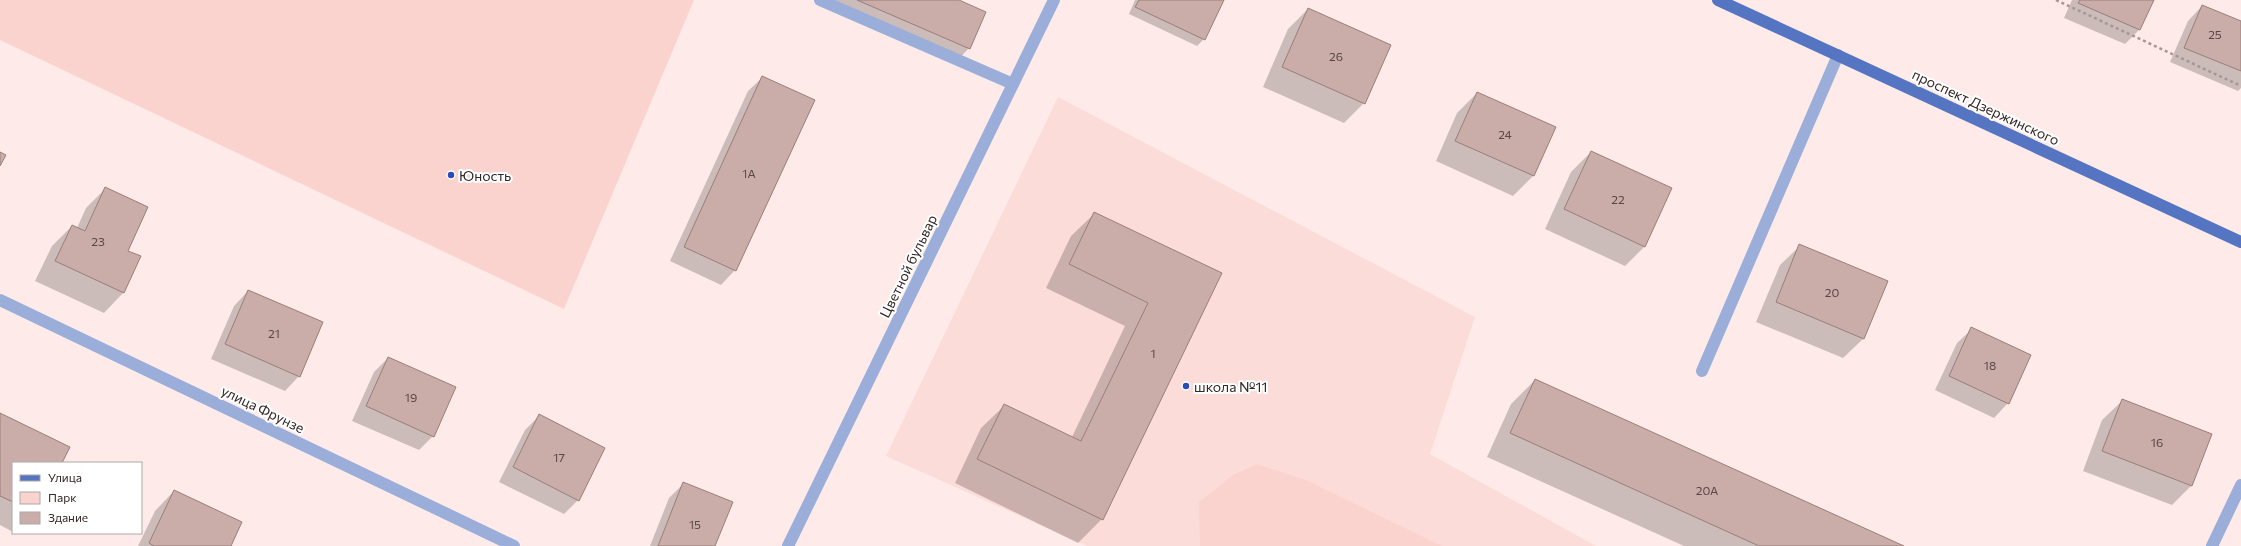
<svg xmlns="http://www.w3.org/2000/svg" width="2241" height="546" font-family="Commissioner,sans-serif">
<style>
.built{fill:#fcdcd8}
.green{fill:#fbd3ce}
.shadow{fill:#0003}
.building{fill:#caaca8;stroke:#9a7e7a}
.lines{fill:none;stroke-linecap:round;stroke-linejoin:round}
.path{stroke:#a69795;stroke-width:2.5;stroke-dasharray:3 3;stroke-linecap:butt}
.service{stroke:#9baeda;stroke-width:12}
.minor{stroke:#9baeda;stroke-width:12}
.primary{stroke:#5574c2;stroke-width:12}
.poi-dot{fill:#294cbb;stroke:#fff;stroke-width:1.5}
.labels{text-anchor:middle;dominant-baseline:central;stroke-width:4;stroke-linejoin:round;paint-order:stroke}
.number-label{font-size:12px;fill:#584846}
.street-label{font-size:14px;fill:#322725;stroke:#fff}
.poi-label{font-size:14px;fill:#322725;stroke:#fff;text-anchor:start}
</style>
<rect width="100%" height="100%" fill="#feebe9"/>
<path class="built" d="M1058 97 1475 317 1430 454 1596 546H1087L886 456Z"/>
<path class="green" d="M0 0H694L564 309 0 40Z
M1257 464 1306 480 1442 546H1200L1199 502 1233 475Z"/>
<path class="shadow" d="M834 0H957L969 48 955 63Z
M1135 0H1222L1204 39 1197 46 1129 14Z
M2072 0H2152L2139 30 2125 44 2064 18Z
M2202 6 2241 22V88L2238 91 2170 62 2188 21Z
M1308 9 1364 103 1344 123 1263 87 1288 29Z
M763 77 735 270 721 285 670 261 748 91Z
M1477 93 1554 128 1533 176 1513 196 1436 161 1457 113Z
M1591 152 1645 246 1625 266 1545 229 1571 172Z
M105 189 127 251 123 293 104 313 35 281 52 246 72 226 77 228 86 208Z
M1095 213 1220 274 1102 519 1078 543 955 483 981 428 1005 405 1072 437 1125 326 1046 288 1071 236Z
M1800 246 1863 339 1843 358 1756 322 1780 265Z
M248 291 299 376 285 391 211 359 234 306Z
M1972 329 2008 403 1994 418 1935 390 1957 343Z
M388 358 433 436 419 450 352 421 374 372Z
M1535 380 1902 546H1684L1487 457 1511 404Z
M2122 401 2192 485 2172 505 2083 471 2102 420Z
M0 414 61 463H13V532L0 525Z
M539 416 578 500 564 514 499 482 525 430Z
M684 483 714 546H650L669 498Z
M174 491 230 546H138L155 511Z"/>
<path class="building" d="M857 0H959L986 12 970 49Z
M1139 0H1224L1205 40 1135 7Z
M2080 0H2154L2140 30 2078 3Z
M2202 5 2241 21V71L2184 48Z
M1308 8 1391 45 1365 104 1282 67Z
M762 76 815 100 736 271 684 247Z
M1477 92 1556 127 1534 176 1455 141Z
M1591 151 1672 188 1645 247 1564 209Z
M0 152 6 155 0 166Z
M105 187 148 207 128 251 141 256 124 293 55 261 72 225 85 231Z
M1094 212 1222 273 1103 520 977 459 1004 404 1081 441 1148 303 1069 264Z
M1799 244 1888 281 1864 339 1776 302Z
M248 290 323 322 300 377 225 344Z
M1971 327 2031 355 2009 404 1949 376Z
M388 357 456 387 434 437 366 406Z
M1535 379 1904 546H1759L1510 433Z
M2122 399 2212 434 2192 486 2102 451Z
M0 413 70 447 62 463H13V502L0 496Z
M539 414 605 448 579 501 513 467Z
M683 482 733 502 715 546H658Z
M174 490 242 522 231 546H154L149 543Z"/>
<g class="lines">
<path class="path" d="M2056 0 2241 86"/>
<path class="service" d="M820 0 1013 84
M1702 371 1838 55"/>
<path class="minor" d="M0 300 514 546
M788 546 1054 0
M2212 546 2241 485"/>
<path class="primary" d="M1718 0 2241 242"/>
</g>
<g class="poi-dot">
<circle cx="451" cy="175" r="4"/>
<circle cx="1186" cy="386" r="4"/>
</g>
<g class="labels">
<g class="number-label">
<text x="2215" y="34">25</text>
<text x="1336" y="56">26</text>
<text x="1505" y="134">24</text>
<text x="749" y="173">1А</text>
<text x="1618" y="199">22</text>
<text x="98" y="241">23</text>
<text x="1832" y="292">20</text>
<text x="274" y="333">21</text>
<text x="1153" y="353">1</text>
<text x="1990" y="365">18</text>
<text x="411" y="397">19</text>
<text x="2157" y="442">16</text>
<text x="559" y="457">17</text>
<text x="1707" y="490">20А</text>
<text x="695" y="524">15</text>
</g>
<g class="street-label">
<text transform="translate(1986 107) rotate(25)">проспект Дзержинского</text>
<text transform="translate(908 266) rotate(-64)">Цветной бульвар</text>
<text transform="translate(263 409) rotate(26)">улица Фрунзе</text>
</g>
<g class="poi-label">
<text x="459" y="175">Юность</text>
<text x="1194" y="386">школа №11</text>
</g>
</g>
<rect x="12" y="462" width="130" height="72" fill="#ffffff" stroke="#ada9a8"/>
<rect x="20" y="475" width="20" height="6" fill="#5574c2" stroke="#ada9a8"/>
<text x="48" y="482" font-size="12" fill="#322725">Улица</text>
<rect x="20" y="492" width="20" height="12" fill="#fbd3ce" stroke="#ada9a8"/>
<text x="48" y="502" font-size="12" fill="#322725">Парк</text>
<rect x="20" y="512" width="20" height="12" fill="#caaca8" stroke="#ada9a8"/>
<text x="48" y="522" font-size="12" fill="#322725">Здание</text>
</svg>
